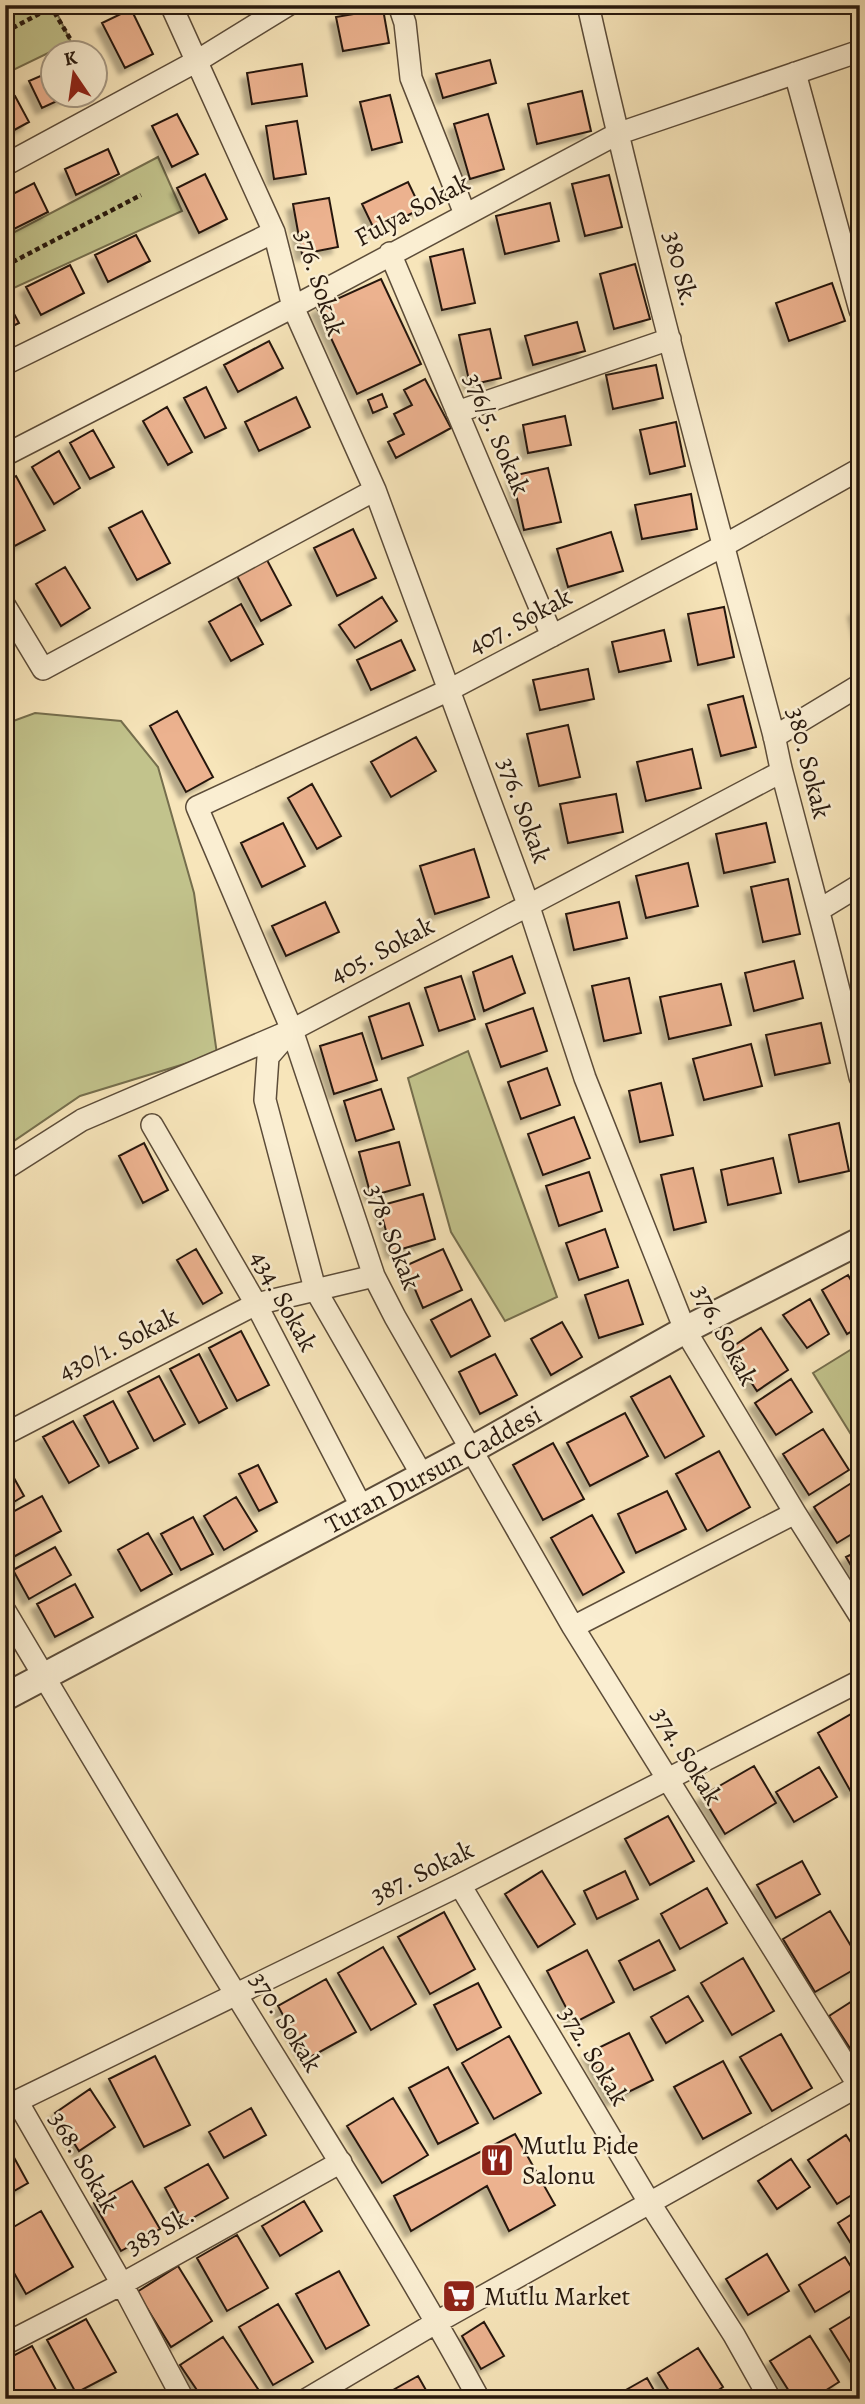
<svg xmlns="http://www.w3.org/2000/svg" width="865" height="2404" font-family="Alegreya,serif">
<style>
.green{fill:#c2c38c;stroke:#756e4d;stroke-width:2}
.building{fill:#ecb28f;stroke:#28190e;stroke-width:2;filter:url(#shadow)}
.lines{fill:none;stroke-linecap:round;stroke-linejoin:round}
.minor-casing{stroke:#5c4c39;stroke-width:24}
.tertiary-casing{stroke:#5c4c39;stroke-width:30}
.path{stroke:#28190e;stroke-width:4.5;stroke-dasharray:5 3.5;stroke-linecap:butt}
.minor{stroke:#faeed2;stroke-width:21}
.tertiary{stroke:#faeed2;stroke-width:26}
.labels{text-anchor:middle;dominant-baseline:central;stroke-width:5;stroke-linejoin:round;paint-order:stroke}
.street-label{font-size:26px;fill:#28190e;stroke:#faeed2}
.poi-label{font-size:26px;fill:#28190e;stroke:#faeed2;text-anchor:start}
</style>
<defs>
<filter id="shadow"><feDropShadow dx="-6" dy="6" stdDeviation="2" flood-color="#0004"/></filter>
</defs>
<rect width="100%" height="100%" fill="#f7e5ba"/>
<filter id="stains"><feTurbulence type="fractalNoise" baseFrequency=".00286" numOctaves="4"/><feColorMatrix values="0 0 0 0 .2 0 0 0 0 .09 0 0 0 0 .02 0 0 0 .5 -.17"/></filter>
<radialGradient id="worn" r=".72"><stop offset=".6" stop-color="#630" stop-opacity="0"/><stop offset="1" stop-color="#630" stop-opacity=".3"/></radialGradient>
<path class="green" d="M10 5H53L71 42 5 74V8Z
M158 157 182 211 5 292V237Z
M35 713 121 721 158 767 194 893 217 1054 80 1096 5 1147V724Z
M468 1051 557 1297 505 1321 451 1232 408 1078Z
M860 1344V1449L813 1373Z"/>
<path class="building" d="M131 9 153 54 125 68 102 23Z
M383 9 389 43 343 51 336 17Z
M490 60 496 83 443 98 436 74Z
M302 64 307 96 252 104 247 73Z
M52 71V94H72L42 108 29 81Z
M582 91 591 131 537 144 528 104Z
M390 95 402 142 372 150 360 102Z
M15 96 29 122 5 135V101Z
M177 114 198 154 172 167 152 126Z
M488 114 504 169 470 179 454 124Z
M297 121 306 174 274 179 266 126Z
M108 149 119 174 76 195 65 169Z
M205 174 227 219 199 233 177 188Z
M609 175 622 227 585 236 572 184Z
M408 182 421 209 375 231 362 204Z
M34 183 48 212 6 233 5 198Z
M329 198 338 247 302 254 293 204Z
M550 203 559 241 505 254 496 216Z
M136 235 150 261 108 282 95 255Z
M463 249 475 303 442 310 430 257Z
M635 264 650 319 614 329 600 274Z
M70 265 84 293 41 315 26 287Z
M381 279 421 364 357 394 317 308Z
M832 283 845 321 789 341 776 303Z
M5 297 19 323 5 330Z
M577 322 585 351 533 365 525 336Z
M490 329 501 378 470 385 459 335Z
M269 341 283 368 238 392 224 365Z
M656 365 663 398 613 409 606 375Z
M425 379 451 428 396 458 388 442 404 434 394 414 412 405 404 390Z
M206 387 226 428 205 438 184 398Z
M382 394 387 407 373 413 368 400Z
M296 397 310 427 259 451 245 422Z
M167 407 192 452 168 465 143 421Z
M565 416 571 445 528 453 523 425Z
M676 422 685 466 650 474 640 430Z
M93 430 114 467 90 479 70 443Z
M59 451 80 488 54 504 32 467Z
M548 468 561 522 524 530 512 476Z
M16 476 45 530 9 549 5 543V482Z
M691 494 697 529 642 539 635 505Z
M142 511 170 563 137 580 109 528Z
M353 529 376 578 337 596 314 548Z
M611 532 623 571 568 587 557 549Z
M267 560 291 605 261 621 237 576Z
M65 567 90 608 61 626 36 584Z
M382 597 397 621 355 648 339 625Z
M241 604 263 644 231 661 209 622Z
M724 607 734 657 698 665 688 614Z
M860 608V634L854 611Z
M664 630 671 661 619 672 612 642Z
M401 640 415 670 371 690 357 660Z
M588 669 594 699 540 710 533 680Z
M743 696 756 747 721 756 708 705Z
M177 711 213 777 186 792 150 726Z
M568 725 580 777 539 786 527 734Z
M416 737 436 771 391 797 371 762Z
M692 749 701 788 646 801 637 762Z
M312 784 341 836 317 849 288 798Z
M616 794 623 832 568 843 560 804Z
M283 823 305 866 262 887 241 843Z
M766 823 775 862 724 873 716 834Z
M474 849 489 897 435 914 420 866Z
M688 863 698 906 646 918 636 876Z
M788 879 800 934 763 942 751 887Z
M325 902 339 932 286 956 272 926Z
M619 902 627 938 574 950 566 914Z
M512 956 525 993 484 1011 473 972Z
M794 961 803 998 754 1011 745 973Z
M461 976 475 1019 439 1031 425 988Z
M629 978 641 1033 604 1041 592 986Z
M721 984 731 1025 669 1039 660 997Z
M409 1003 423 1045 382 1059 369 1017Z
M533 1008 547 1051 501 1067 486 1024Z
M821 1023 830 1063 775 1075 766 1035Z
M362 1033 377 1080 334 1094 320 1046Z
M751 1044 762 1086 704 1100 693 1059Z
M547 1068 560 1105 521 1119 508 1082Z
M661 1083 673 1135 640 1142 629 1091Z
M381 1089 394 1129 356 1141 344 1101Z
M574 1117 590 1158 543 1175 528 1134Z
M839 1123 849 1171 799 1182 789 1135Z
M399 1142 410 1185 371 1196 359 1152Z
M144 1143 168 1190 143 1203 119 1156Z
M773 1158 781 1193 728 1205 721 1170Z
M693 1168 706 1222 674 1230 661 1175Z
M589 1172 602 1211 559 1226 546 1186Z
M423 1194 435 1239 392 1252 379 1206Z
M605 1229 618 1267 579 1280 566 1243Z
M196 1249 222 1293 203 1304 177 1260Z
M443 1249 462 1290 423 1308 405 1266Z
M848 1275 860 1296V1326L847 1334 822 1290Z
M628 1280 643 1324 599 1338 585 1295Z
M471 1299 490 1336 451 1357 431 1320Z
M810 1299 829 1334 807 1348 783 1315Z
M562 1322 582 1357 551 1375 531 1339Z
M761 1328 788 1370 757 1391 729 1349Z
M241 1331 269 1385 237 1401 209 1348Z
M199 1354 227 1408 199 1423 170 1369Z
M495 1354 517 1395 480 1414 459 1372Z
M159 1376 185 1424 154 1441 128 1392Z
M670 1376 704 1436 665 1458 631 1397Z
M791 1379 812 1412 776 1435 755 1403Z
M113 1401 138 1448 109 1463 84 1416Z
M625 1413 648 1456 590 1486 567 1443Z
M73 1421 99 1466 69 1483 43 1437Z
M823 1429 849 1470 809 1495 783 1454Z
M553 1443 584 1499 543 1520 513 1465Z
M719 1451 750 1507 707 1531 676 1474Z
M5 1462 24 1496 5 1507Z
M258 1465 277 1502 259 1511 239 1474Z
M853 1482 860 1492V1529L837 1543 814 1507Z
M667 1491 686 1529 636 1553 618 1514Z
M42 1496 61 1531 6 1561 5 1516Z
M236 1497 257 1531 224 1550 204 1516Z
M592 1515 624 1572 583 1595 551 1538Z
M193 1517 213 1554 181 1570 161 1534Z
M148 1533 172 1574 141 1591 118 1550Z
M55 1547 71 1575 29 1599 13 1570Z
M860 1550V1581L846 1557Z
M75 1584 93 1617 55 1637 37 1604Z
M860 1709V1787L851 1792 818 1733Z
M754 1766 776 1803 725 1834 702 1796Z
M819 1767 837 1797 794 1822 776 1792Z
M668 1816 694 1861 650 1885 625 1839Z
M802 1861 820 1894 776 1918 757 1885Z
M542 1871 575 1924 538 1947 505 1894Z
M625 1871 638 1899 597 1919 584 1891Z
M707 1888 727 1923 680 1949 661 1914Z
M830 1911 860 1961V1966L815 1992 783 1939Z
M444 1912 475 1969 430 1994 398 1937Z
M659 1940 675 1970 634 1990 619 1961Z
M383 1947 416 2004 371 2030 338 1973Z
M587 1950 614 2002 574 2023 547 1971Z
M743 1958 774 2011 732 2035 701 1983Z
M326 1979 356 2032 307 2059 278 2006Z
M478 1983 501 2027 457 2050 434 2005Z
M688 1996 703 2021 666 2043 651 2017Z
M860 1996V2053L855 2056 829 2016Z
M629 2033 653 2080 612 2100 588 2053Z
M781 2034 812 2088 772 2111 740 2057Z
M509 2036 541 2093 494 2119 462 2063Z
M155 2056 190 2125 144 2147 109 2079Z
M723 2061 751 2113 703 2139 674 2087Z
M448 2067 478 2123 438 2144 409 2088Z
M90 2089 115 2127 79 2151 55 2113Z
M393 2098 428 2155 382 2183 347 2126Z
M251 2108 266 2135 224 2158 209 2132Z
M515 2134 555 2205 509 2231 487 2186 411 2231 394 2196Z
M846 2135 860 2156V2190L837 2204 808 2160Z
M5 2141 28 2183 5 2196Z
M791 2159 810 2187 777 2209 758 2181Z
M208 2164 228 2198 184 2223 165 2188Z
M132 2181 160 2229 121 2251 94 2203Z
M304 2201 322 2231 280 2256 262 2226Z
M860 2209V2258L838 2223Z
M41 2211 73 2267 26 2294 5 2257V2232Z
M237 2235 268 2288 227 2311 197 2258Z
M767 2254 789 2291 748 2315 726 2279Z
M845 2257 860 2281V2285L815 2312 799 2285Z
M178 2266 212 2321 171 2347 137 2292Z
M339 2271 369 2325 326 2349 296 2294Z
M278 2304 313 2362 273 2385 239 2327Z
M860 2311V2375L859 2376 830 2329Z
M86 2319 116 2372 76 2393 47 2340Z
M484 2322 504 2356 481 2369 462 2336Z
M810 2336 839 2382 812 2399H794L770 2361Z
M223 2337 262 2395 256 2399H203L180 2365Z
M32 2346 61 2399H5V2360Z
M698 2348 723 2387 705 2399H674L658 2373Z
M418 2376 431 2399H377Z
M647 2378 659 2399H610Z
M126 2392 130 2399H115Z"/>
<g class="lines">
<g class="minor-casing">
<path id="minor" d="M171 5 274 232 293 307 375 490 528 904 585 1078 685 1330 795 1513 860 1616
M399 5 405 23 411 78 465 214
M588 5C643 249 709 491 773 732 777 747 779 762 783 776 809 876 837 976 860 1077
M795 73 860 310
M5 165 197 61 288 5
M390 253 552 636
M5 364 274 232
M457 412 670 339
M5 455 293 307 617 134 860 51
M860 469 723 546 449 690 197 807 292 1030 374 1276 395 1317 573 1627 860 2088
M5 606 43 669 375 490
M774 737 860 685
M819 910 860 885
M288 1034 268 1057 265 1100 315 1289 422 1475
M152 1125 256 1304 361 1506
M5 1169 82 1120 292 1030 781 772
M5 1434 256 1304 374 1276
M5 1611C82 1740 158 1869 237 1996 319 2129 404 2261 479 2399
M573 1627 795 1513
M460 1885 649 2202 734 2335 770 2399
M17 2101 122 2284 183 2399
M5 2107 460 1885 860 1681
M5 2344 122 2284 341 2162
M307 2399 437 2322 860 2085"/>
</g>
<g class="tertiary-casing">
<g id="tertiary">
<path id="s1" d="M5 1697 471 1450 685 1330 860 1241"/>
</g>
</g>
<path class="path" d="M50 5 78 52
M5 32 50 8
M94 78 98 83
M5 266 141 195"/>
<use href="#minor" class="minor"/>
<use href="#tertiary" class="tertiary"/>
</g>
<defs>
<g id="restaurant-square" transform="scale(1.75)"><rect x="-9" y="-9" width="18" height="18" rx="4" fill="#8f2418" stroke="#faeed2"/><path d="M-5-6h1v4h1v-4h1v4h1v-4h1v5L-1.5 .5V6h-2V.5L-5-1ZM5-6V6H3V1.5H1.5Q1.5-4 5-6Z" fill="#fff"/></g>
<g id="supermarket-square" transform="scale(1.75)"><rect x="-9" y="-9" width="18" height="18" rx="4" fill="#8f2418" stroke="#faeed2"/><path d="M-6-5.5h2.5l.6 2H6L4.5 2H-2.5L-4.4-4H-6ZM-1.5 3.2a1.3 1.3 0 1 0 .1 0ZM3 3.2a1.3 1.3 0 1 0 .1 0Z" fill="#fff"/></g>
</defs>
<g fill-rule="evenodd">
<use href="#restaurant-square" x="497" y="2160"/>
<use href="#supermarket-square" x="459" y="2296"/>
</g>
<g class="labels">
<g class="street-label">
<text transform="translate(412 210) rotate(-28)">Fulya Sokak</text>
<text transform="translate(681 269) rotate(76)">380 Sk.</text>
<text transform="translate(320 283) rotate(72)">376. Sokak</text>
<text transform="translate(497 434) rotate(67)">376/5. Sokak</text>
<text transform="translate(520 621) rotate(-28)">407. Sokak</text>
<text transform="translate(809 763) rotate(76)">380. Sokak</text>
<text transform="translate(524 810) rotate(70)">376. Sokak</text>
<text transform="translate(382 950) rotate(-28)">405. Sokak</text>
<text transform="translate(393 1237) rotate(69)">378. Sokak</text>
<text transform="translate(284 1301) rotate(61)">434. Sokak</text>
<text transform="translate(725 1335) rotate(62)">376. Sokak</text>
<text transform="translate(118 1344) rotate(-27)">430/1. Sokak</text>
<text stroke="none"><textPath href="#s1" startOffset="485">Turan Dursun Caddesi</textPath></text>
<text transform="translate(687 1756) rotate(58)">374. Sokak</text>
<text transform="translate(422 1872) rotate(-26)">387. Sokak</text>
<text transform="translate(286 2022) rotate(58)">370. Sokak</text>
<text transform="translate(594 2056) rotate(59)">372. Sokak</text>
<text transform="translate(84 2162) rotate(60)">368. Sokak</text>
<text transform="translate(160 2230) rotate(-29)">383 Sk.</text>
</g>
<g class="poi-label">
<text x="522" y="2145">Mutlu Pide<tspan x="522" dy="30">Salonu</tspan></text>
<text x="484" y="2296">Mutlu Market</text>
</g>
</g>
<rect width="865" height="2404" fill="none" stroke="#f7e5ba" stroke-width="28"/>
<rect x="7" y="7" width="851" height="2390" fill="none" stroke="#28190e" stroke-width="3.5"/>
<rect x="14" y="14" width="837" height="2376" fill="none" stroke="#28190e" stroke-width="2"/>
<g transform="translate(74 74) rotate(347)"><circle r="33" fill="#faeed2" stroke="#a69984" stroke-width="2"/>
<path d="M0-5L12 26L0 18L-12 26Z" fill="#8f2418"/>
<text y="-10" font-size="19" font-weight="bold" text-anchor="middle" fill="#28190e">K</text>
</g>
<rect width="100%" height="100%" filter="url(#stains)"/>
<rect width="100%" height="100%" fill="url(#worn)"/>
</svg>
